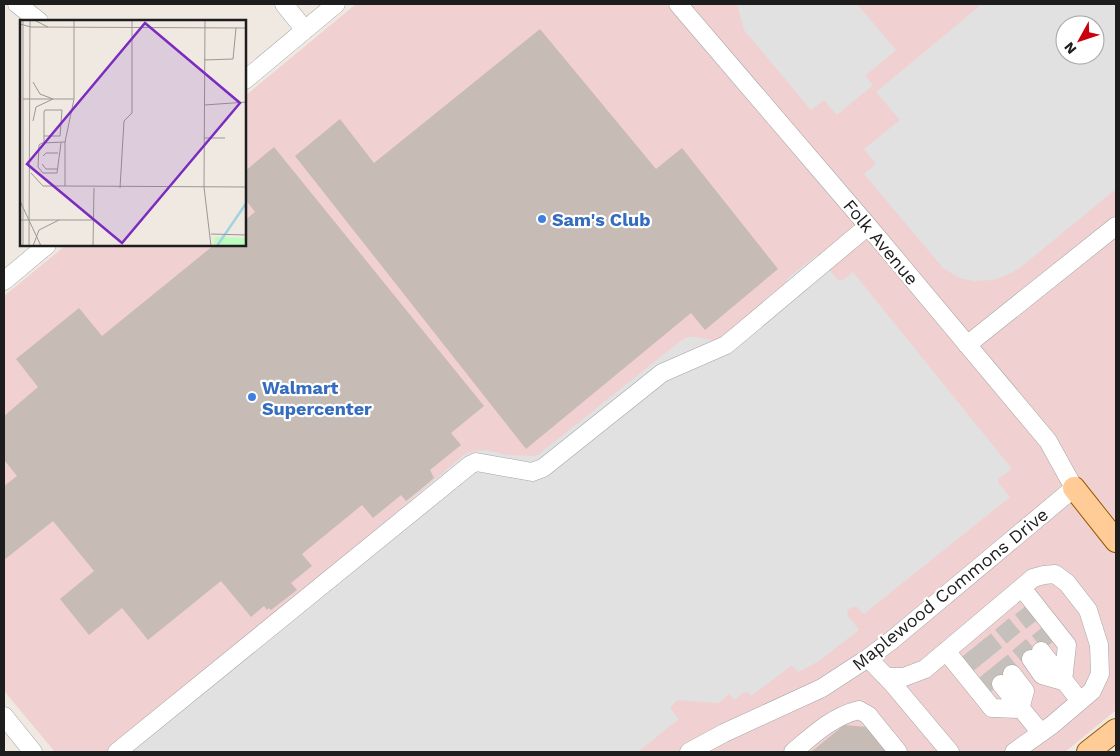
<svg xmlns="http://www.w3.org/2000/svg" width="1120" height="756" font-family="'Work Sans',sans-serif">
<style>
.commercial{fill:#f1d0d1;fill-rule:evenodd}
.parking{fill:#e1e1e1;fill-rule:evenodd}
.building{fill:#c6bbb5}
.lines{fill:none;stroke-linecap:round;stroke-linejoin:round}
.minor-tunnel{stroke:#c5c0bb;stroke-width:18;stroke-dasharray:18 9;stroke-linecap:butt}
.minor-casing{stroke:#a4a4a4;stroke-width:19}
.major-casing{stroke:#955a00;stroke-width:24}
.minor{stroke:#fff;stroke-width:18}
.major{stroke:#ffcb96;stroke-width:22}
.shop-dot{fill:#3f7fe0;stroke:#fff;stroke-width:2}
.labels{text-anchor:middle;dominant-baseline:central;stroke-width:4.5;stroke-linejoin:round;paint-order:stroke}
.shop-label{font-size:18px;font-weight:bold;fill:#366cbe;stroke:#fff;text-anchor:start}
.street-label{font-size:18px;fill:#1d1d1d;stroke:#fff}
.inset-river{fill:none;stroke:#a0d4de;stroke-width:2.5}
.inset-road{fill:none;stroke:#9b9793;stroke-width:1}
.view{fill:#7b2cbf;fill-opacity:0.15;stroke:#7b2cbf;stroke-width:2.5}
.inset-edge{fill:none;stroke:#1d1d1d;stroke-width:2.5}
</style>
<rect width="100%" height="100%" fill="#efe9e2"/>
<path class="commercial" d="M356 4H1116V710L1065 752H55L4 691V296L66 245H245V96ZM1065 25H1095V55H1065Z"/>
<path class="parking" d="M737 4H857L896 50 865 76 873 85 837 115 824 100 811 110 744 30Z
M982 4H1116V189L1021 267 1011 273 994 280 976 281 962 279 944 269 864 174 876 164 864 149 900 120 876 92ZM1065 25H1095V55H1065Z
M817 255 838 280H843L853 272 1012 469 998 479 999 484 1010 497 864 614 856 606 847 610 848 616 859 630 819 661 798 672 794 667 791 666 751 696 748 692 743 693 734 700 729 694 719 703 677 700 670 708 679 719 638 752H113L465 454 475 451 486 450 507 455 530 456 538 455 679 342 688 337H695L718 341 784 287 788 278Z"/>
<path class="building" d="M540 29 656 169 682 148 778 269 705 330 691 313 526 449 295 156 340 119 374 163Z
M274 147 484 406 451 433 461 445 430 470 434 478 421 489 406 501 401 495 373 518 362 505 302 554 312 566 291 583 297 590 271 610 269 608 267 610 264 606 251 617 221 581 148 640 122 608 89 635 60 599 94 571 53 521 4 560V486L17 476 4 460V416L38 387 16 359 79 308 102 336 214 245H245V220L255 212 245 199V171Z
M844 725 867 727 887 752H811Z"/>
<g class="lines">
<path class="minor-tunnel" d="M1022 609 1050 644
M1002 624 1031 659
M984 639 1012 674
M973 648 1001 684
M963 656 990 692"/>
<g class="minor-casing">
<path id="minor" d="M17 4 39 21
M284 4 305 30
M678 4 868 226 1048 441 1074 488 892 640 868 658 822 688 724 733 689 752
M245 80 336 4
M4 281 47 245
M967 345 1116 226
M1022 588 1067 645 1063 681
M946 651 992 708 1020 709
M1041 651 1080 701
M868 658 892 683 950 752
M1031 659 1042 675 1063 681
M1012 674 1025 691 1020 709
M886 677H904L925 669 1033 578 1044 575 1055 574 1067 583 1088 610 1099 645 1100 674 1092 691 1052 725 1014 752
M1001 684 1041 733
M4 716 33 752
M117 752 470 465 476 462 532 472 543 468 662 373 726 345 868 226
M793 752C813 735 833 716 859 710L868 715 898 752"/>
</g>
<g class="major-casing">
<path id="major" d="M1074 488 1116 541
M1088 752 1116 730"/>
</g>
<use href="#minor" class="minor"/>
<use href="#major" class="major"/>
</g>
<g class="shop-dot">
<circle cx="542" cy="219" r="5"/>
<circle cx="252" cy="397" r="5"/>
</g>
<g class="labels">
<g class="shop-label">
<text x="552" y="219">Sam's Club</text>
<text x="262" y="387">Walmart<tspan x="262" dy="21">Supercenter</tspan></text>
</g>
<g class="street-label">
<text transform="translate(881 242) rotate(50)">Folk Avenue</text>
<text transform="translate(950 589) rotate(-39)">Maplewood Commons Drive</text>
</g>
</g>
<g transform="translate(20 20)">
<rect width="226" height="226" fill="#efe9e2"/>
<path d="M195 217 226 218V226H193Z" fill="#bcfcbd"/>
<path class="inset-river" d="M197 226 227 182"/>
<path class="inset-road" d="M14 0 28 7M54 0V79L45 122V166L227 167M185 0 184 167 191 226M0 4 11 7 227 8M184 40 213 39 216 8M13 62 20 74 33 79M3 79H54M184 85 227 82M13 101 16 87 33 79M24 116H40L42 90H25L24 92V123M184 118H205M41 123 37 153H23L18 147 19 125 22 123 45 122M23 136 26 133H38M22 144 26 149H38M11 153 23 166H45M100 168 104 101 112 93V0M0 181 21 226M0 200H73M191 214 227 215M3 226V0M9 226 10 0M13 226 19 210 39 200M73 226 74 168"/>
<path class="view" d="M125 3 220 83 102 223 7 144Z"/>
<rect width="226" height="226" class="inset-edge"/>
</g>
<rect width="1120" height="756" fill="none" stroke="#1d1d1d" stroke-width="10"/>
<g transform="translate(1080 40) rotate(230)"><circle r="24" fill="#ffffff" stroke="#a5a5a5"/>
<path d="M0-4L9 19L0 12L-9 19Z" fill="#c9000d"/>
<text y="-8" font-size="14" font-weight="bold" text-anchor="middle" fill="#1d1d1d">N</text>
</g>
</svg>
